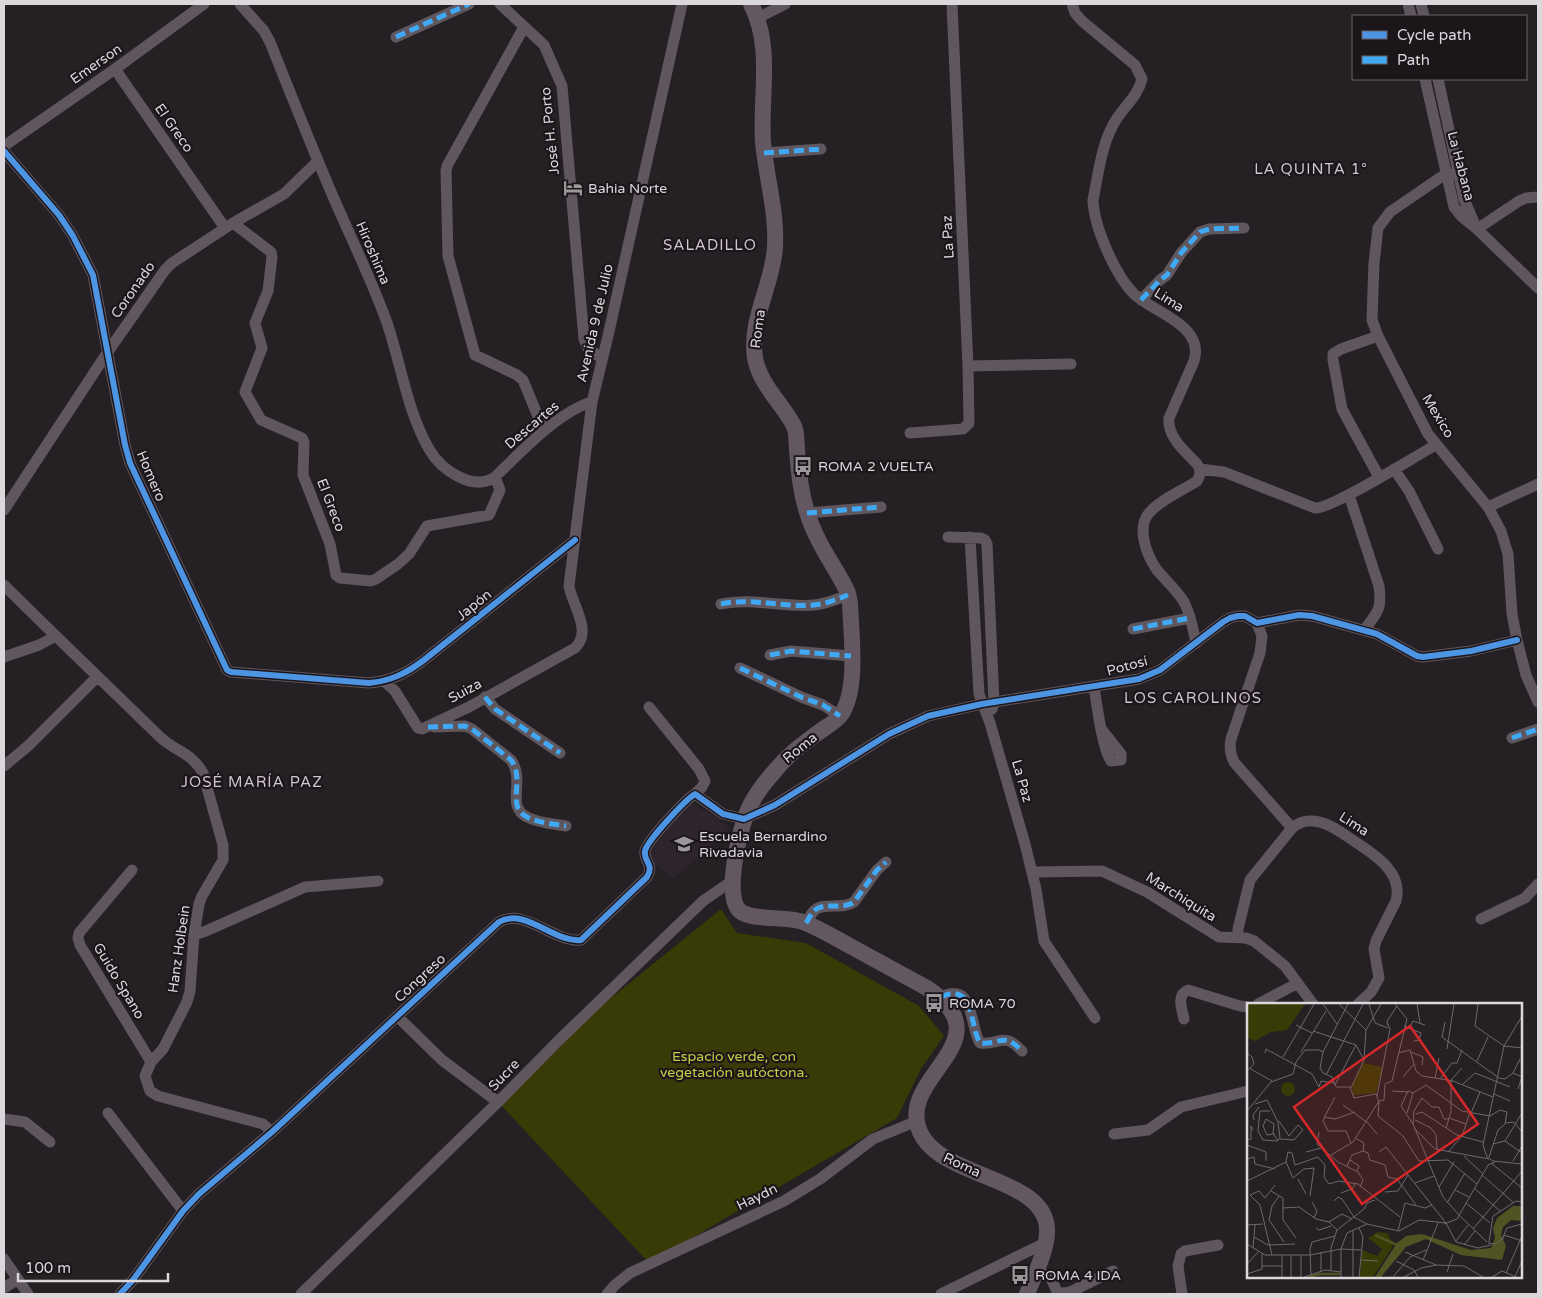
<svg xmlns="http://www.w3.org/2000/svg" width="1542" height="1298" font-family="'Varela Round',sans-serif">
<style>
.built{fill:#2e242d}
.green{fill:#393b06}
.lines{fill:none;stroke-linecap:round;stroke-linejoin:round}
.minor{stroke:#60565e;stroke-width:11}
.secondary{stroke:#635861;stroke-width:16}
.quiet{stroke:#3fa9f5;stroke-width:5;stroke-dasharray:10 5;stroke-linecap:butt}
.cycleway-casing{stroke:#1c161b;stroke-width:9}
.cycleway{stroke:#4d94e3;stroke-width:6}
.labels{text-anchor:middle;dominant-baseline:central;stroke-width:4.5;stroke-linejoin:round;paint-order:stroke}
.street-label{font-size:14px;fill:#dbd7db;stroke:#1c161b}
.poi-label{font-size:14px;fill:#dbd7db;stroke:#1c161b;text-anchor:start}
.park-label{font-size:14px;fill:#c5cf44;stroke:#1c161b}
.neighbourhood-label{font-size:15px;letter-spacing:1px;fill:#cec5cd;stroke:#1c161b}
.inset-river{fill:none;stroke:#505422;stroke-width:2.5}
.inset-road{fill:none;stroke:#6d696d;stroke-width:1}
.view{fill:#d62828;fill-opacity:0.15;stroke:#d62828;stroke-width:2.5}
.inset-edge{fill:none;stroke:#dbd7db;stroke-width:2.5}
</style>
<rect width="100%" height="100%" fill="#242023"/>
<path class="built" d="M692 804 715 816 730 829 674 878 654 864 648 855 680 813Z"/>
<path class="green" d="M721 909 737 933 806 943 919 1006 944 1036 921 1069 897 1118 649 1263 498 1102 558 1041Z"/>
<g class="lines">
<path class="minor" d="M240 4 264 31 270 42C291 95 312 148 335 201 352 240 371 279 386 320 401 362 406 409 429 449 441 470 473 492 495 477 520 453 559 411 592 402
M500 4 544 45 562 86 584 339 588 349 602 358
M952 4 968 366 1071 364
M1072 4 1075 13 1082 21 1135 65 1142 79C1138 97 1121 109 1113 125 1101 147 1098 176 1093 200 1094 227 1115 275 1134 294 1154 313 1205 325 1194 361L1169 418C1167 437 1185 451 1197 464 1201 470 1201 474 1197 481 1182 491 1161 499 1149 513 1136 528 1147 556 1157 570 1166 581 1177 590 1184 602 1191 615 1193 629 1196 643
M1408 4 1411 16
M1421 4 1424 16
M758 18 785 4
M524 27 447 166 446 171 448 256 475 355 517 375 523 380 544 431
M396 37 469 4
M115 69 225 228
M1425 79 1454 207 1462 217 1477 229 1538 288
M1438 79 1464 199 1475 225
M4 146 115 69 204 4
M4 151 59 215 73 236 93 275 125 445 130 463 227 670 231 672 369 683C391 681 407 673 424 660L575 540
M764 153 821 149
M1458 173 1441 177 1390 212 1378 228 1374 263 1372 320 1378 336 1428 434 1488 507 1501 531 1508 554 1512 614 1517 640 1526 675 1538 702
M233 223 271 252 272 257 268 291 255 323 262 348 245 392 261 420 302 438 304 442 303 475 330 544 336 575 340 578 371 581 376 579 398 564 409 554 427 526 489 515 500 490 495 477
M1477 229 1519 201 1526 198 1538 197
M1141 300 1160 280 1167 275 1181 253 1200 232 1209 229 1244 228
M1378 336 1341 349 1333 354V360L1342 409 1379 477
M910 433 963 429 969 423 968 366
M1200 469 1224 472 1315 508C1332 509 1415 456 1436 445
M1394 469 1409 491 1438 549
M1349 495 1379 586C1382 610 1378 611 1365 629
M1488 507 1538 484
M4 510 107 353 165 270 172 263 233 223 284 194 318 161
M807 513 881 507
M948 537 981 538 985 540 987 544 994 703 992 709
M970 537 979 694 990 723 1025 844 1036 889 1044 941 1095 1018
M4 585C55 636 108 686 160 737 176 752 191 752 203 773L223 845V860L202 896 199 904 194 935 190 991 187 1002 163 1049 151 1062 145 1076 150 1091 158 1096 263 1124 272 1132
M721 604C752 597 783 608 814 605 826 604 837 599 848 595
M1257 623 1262 636 1260 653 1231 739C1229 748 1230 754 1234 762L1292 828C1297 824 1302 821 1309 821 1325 820 1339 831 1351 839 1372 853 1404 871 1396 901L1376 941 1374 949 1379 978 1371 992 1358 1004
M1133 629 1190 618
M770 655 791 651 851 656
M4 657 39 645 56 636
M740 668 801 697 823 705 840 716
M384 681 395 691 418 728 422 729 469 707 575 648C593 631 572 605 569 586L592 402 608 336 682 4
M1094 687C1097 705 1102 748 1111 761L1121 760V754L1102 730
M485 697 495 709 560 753
M649 707 699 769 705 781 702 787 695 794
M434 727 465 726 472 729 511 760C526 781 505 806 527 817 538 823 554 824 566 826
M1512 738 1538 729
M4 766 28 746 97 677
M132 870 79 933 78 938 80 945 151 1062
M1033 872 1102 871 1147 892 1219 937 1246 938 1254 941 1285 966 1313 1004
M1481 919 1525 898 1538 884
M806 923C809 919 811 913 815 910 824 902 843 910 854 902L877 870 886 862
M194 935 206 931 305 887 378 881
M1238 936V929L1250 880 1292 828
M941 997C975 981 969 1025 980 1043 1001 1045 1003 1031 1022 1051
M1258 1004 1298 983
M397 1016 442 1060 498 1102
M1184 1019C1182 1009 1176 995 1188 990L1240 1006 1248 1007
M108 1113 183 1211
M4 1119 25 1122 50 1142
M1114 1134 1148 1130 1181 1107 1248 1091
M4 1259 28 1294
M1036 1270 1051 1278 1058 1294
M4 1288 18 1279
M120 1294 133 1280 183 1211 199 1194 272 1132 499 922C525 907 554 943 581 940L647 877C655 864 643 862 645 851 647 841 685 800 695 794L723 814 744 819 775 805 889 734 928 716 982 704 1139 679 1160 670 1223 622 1230 618 1238 616H1245L1257 623 1299 615 1312 616 1377 634 1417 656 1423 657 1471 651 1517 640
M301 1294 498 1102 558 1041 703 901 732 881
M607 1294 615 1285 630 1273 784 1201 820 1179 873 1139 917 1121
M941 1294 1045 1243
M1057 1294 1070 1292 1113 1271
M1182 1294 1178 1266 1181 1254 1185 1251 1218 1245"/>
<path class="secondary" d="M751 4C773 47 760 95 763 142 766 176 777 212 775 247 773 284 749 320 755 358 760 385 782 403 794 426L796 433C798 468 800 503 816 535 825 555 839 573 848 593L850 603C851 633 859 692 840 716 835 722 826 727 819 732 803 744 786 756 774 772 764 783 754 796 748 810 740 828 723 897 740 911 752 921 785 916 803 922 819 928 835 938 850 946 876 960 901 974 927 988 1008 1042 895 1076 920 1132 941 1179 1045 1176 1047 1229 1048 1249 1034 1276 1027 1294"/>
<path class="quiet" d="M396 37 469 4
M764 153 821 149
M1141 300 1160 280 1167 275 1181 253 1200 232 1209 229 1244 228
M807 513 881 507
M721 604C752 597 783 608 814 605 826 604 837 599 848 595
M1133 629 1190 618
M770 655 791 651 851 656
M740 668 801 697 823 705 840 716
M485 697 495 709 560 753
M428 727 465 726 472 729 511 760C526 781 505 806 527 817 538 823 554 824 566 826
M1512 738 1538 729
M806 923C809 919 811 913 815 910 824 902 843 910 854 902L877 870 886 862
M941 997C975 981 969 1025 980 1043 1001 1045 1003 1031 1022 1051"/>
<g class="cycleway-casing">
<path id="cycleway" d="M4 151 59 215 73 236 93 275 125 445 130 463 227 670 231 672 369 683C391 681 407 673 424 660L575 540
M120 1294 133 1280 183 1211 199 1194 272 1132 499 922C525 907 554 943 581 940L647 877C655 864 643 862 645 851 647 841 685 800 695 794L723 814 744 819 775 805 889 734 928 716 982 704 1139 679 1160 670 1223 622 1230 618 1238 616H1245L1257 623 1299 615 1312 616 1377 634 1417 656 1423 657 1471 651 1517 640"/>
</g>
<use href="#cycleway" class="cycleway"/>
</g>
<defs>
<g id="hotel-bare" transform="scale(1.5)"><path d="M-6-4.5h1.5V1H6V5H4.5V3h-9V5H-6ZM-4 0a1.8 1.8 0 1 1 3.6 0ZM.5 0V-2.5h3Q6-2.5 6 0Z" fill="#9b979b" stroke="#1c161b" stroke-width="2.5" paint-order="stroke"/></g>
<g id="bus-bare" transform="scale(1.5)"><path d="M-5-6H5V4H4V6H2V4H-2V6H-4V4H-5ZM-3.5-4V0h7V-4ZM-3.5 1.2v1.5H-2V1.2ZM2 1.2v1.5H3.5V1.2Z" fill="#9b979b" stroke="#1c161b" stroke-width="2.5" paint-order="stroke"/></g>
<g id="school-bare" transform="scale(1.5)"><path d="M0-5L7-2L0 1L-7-2ZM-4 1L0 2.5L4 1V4Q0 6-4 4Z" fill="#9b979b" stroke="#1c161b" stroke-width="2.5" paint-order="stroke"/></g>
</defs>
<g fill-rule="evenodd">
<use href="#hotel-bare" x="573" y="188"/>
<use href="#bus-bare" x="803" y="466"/>
<use href="#school-bare" x="684" y="844"/>
<use href="#bus-bare" x="934" y="1003"/>
<use href="#bus-bare" x="1020" y="1275"/>
</g>
<g class="labels">
<g class="street-label">
<text transform="translate(96 64) rotate(-35)">Emerson</text>
<text transform="translate(174 128) rotate(55)">El Greco</text>
<text transform="translate(550 131) rotate(-96)">José H. Porto</text>
<text transform="translate(1461 166) rotate(75)">La Habana</text>
<text transform="translate(948 237) rotate(-93)">La Paz</text>
<text transform="translate(373 253) rotate(67)">Hiroshima</text>
<text transform="translate(133 290) rotate(-55)">Coronado</text>
<text transform="translate(1169 300) rotate(32)">Lima</text>
<text transform="translate(595 323) rotate(-77)">Avenida 9 de Julio</text>
<text transform="translate(758 329) rotate(-82)">Roma</text>
<text transform="translate(1438 416) rotate(59)">Mexico</text>
<text transform="translate(532 425) rotate(-40)">Descartes</text>
<text transform="translate(151 476) rotate(67)">Homero</text>
<text transform="translate(331 505) rotate(69)">El Greco</text>
<text transform="translate(474 605) rotate(-39)">Japón</text>
<text transform="translate(1127 666) rotate(-15)">Potosí</text>
<text transform="translate(465 691) rotate(-28)">Suiza</text>
<text transform="translate(800 748) rotate(-39)">Roma</text>
<text transform="translate(1022 781) rotate(74)">La Paz</text>
<text transform="translate(1354 824) rotate(32)">Lima</text>
<text transform="translate(1181 897) rotate(32)">Marchiquita</text>
<text transform="translate(179 949) rotate(-82)">Hanz Holbein</text>
<text transform="translate(420 978) rotate(-43)">Congreso</text>
<text transform="translate(119 981) rotate(59)">Guido Spano</text>
<text transform="translate(504 1075) rotate(-46)">Sucre</text>
<text transform="translate(962 1165) rotate(25)">Roma</text>
<text transform="translate(757 1197) rotate(-26)">Haydn</text>
</g>
<g class="poi-label">
<text x="588" y="188">Bahia Norte</text>
<text x="818" y="466">ROMA 2 VUELTA</text>
<text x="699" y="836">Escuela Bernardino<tspan x="699" dy="16">Rivadavia</tspan></text>
<text x="949" y="1003">ROMA 70</text>
<text x="1035" y="1275">ROMA 4 IDA</text>
</g>
<g class="park-label">
<text x="734" y="1056">Espacio verde, con<tspan x="734" dy="16">vegetación autóctona.</tspan></text>
</g>
<g class="neighbourhood-label">
<text x="1311" y="169">LA QUINTA 1°</text>
<text x="710" y="245">SALADILLO</text>
<text x="1193" y="698">LOS CAROLINOS</text>
<text x="252" y="782">JOSÉ MARÍA PAZ</text>
</g>
</g>
<g transform="translate(1247 1003)">
<rect width="275" height="275" fill="#242023"/>
<path d="M0 1H58L40 27 24 29 8 38 0 35ZM116 60 136 64 129 90 106 92 105 84ZM34 86a7 7 0 1 1 14 0a7 7 0 1 1-14 0ZM131 229 141 230 146 243 126 274H113L115 247 130 253 135 246 121 235Z" fill="#393b06"/>
<path d="M266 203H275V218L264 217 256 224 254 232 259 243 255 257 214 252 179 236 159 244 134 274H128L150 240 159 233 175 231 224 247 244 245 248 235 246 225 250 215Z" fill="#505422"/>
<path class="inset-river" d="M128 232 150 242M62 274 72 271H93"/>
<path class="inset-road" d="M76 1 90 21M92 1 119 27M122 1 128 20 141 25M170 1 173 20M231 1 228 23 257 43 275 45M275 13 257 43 236 142 240 154 246 158 275 161M198 19 195 34 252 75 258 76 266 70 273 56M49 22 65 30M141 22 140 18 150 3M157 23 174 30 172 37 167 38M162 26 166 18 178 22M66 28 109 42 117 57M200 46 207 1M54 49 79 8M76 49 101 1M164 49 176 54 175 62M0 50 5 54 7 61 0 68M18 50 19 46 65 71 72 84 74 78 87 80M151 50 163 47 169 68 175 73 206 78 246 94M36 54 67 1M230 58 241 34M2 65 25 78M266 70 275 74 271 86M79 72 116 1M156 74 167 61M188 75 192 55M193 76 205 60H210L215 47M216 81 228 70 263 84M88 82 109 42M104 85 117 57 119 27 134 1M145 88 161 89M166 90 161 88 154 103 166 121 196 194 212 212M166 90 179 82 215 108 243 113 253 107 260 109 258 121 251 127M247 91 263 98M130 93 143 26 140 20M8 101 20 97 31 119 33 135 30 138 16 137 11 128 13 108H23M96 102 121 120 130 131M0 108 24 79 46 71 49 59 58 47H72L76 49 73 65 76 70 85 74 89 84H103L107 95 129 91 132 99 131 113 156 133 172 158 201 157 230 181M160 110 166 90M224 110 233 89M169 111 175 109 210 132 236 139M77 115 88 94M202 115 219 121M7 117 6 112 12 104M168 117 184 125 189 132 190 146M32 118 42 133 51 122 56 127 47 137 33 136M259 120 267 119 275 129M166 121 167 108 175 95 185 104H192L197 116H202M167 125 188 146 242 156M199 125 204 109V77L215 65M72 129 70 141 91 159 111 169 116 177 113 184M27 131 20 132 16 123 19 116 27 121 26 130 31 138M108 135 117 140 116 148 121 150 123 157 138 162 141 174 150 176 169 202M0 137 4 136V123L6 127M258 138 275 110M104 140 99 128H81L76 118 78 114 88 116 108 109M246 141 258 138 275 150M0 142 19 149V158M202 148 215 133 223 109M59 149 74 145M132 149 139 144 199 220 209 239 231 245 244 242M84 152 106 139 132 98 137 97 138 81 145 78 160 16 148 1M217 153 236 171M242 154 251 127M0 156 7 154 8 161 28 166M103 157 112 163 110 168M266 158 275 143M244 160 275 185M100 163 105 152 116 148M235 172 267 200M46 175 39 159 41 149 45 150 48 162 71 154 78 162 77 174 82 181 92 178 111 181 153 214M46 175 57 166 67 165 63 193M51 176 59 191M0 178 39 159M168 180 187 173M192 184 207 159M227 185 253 208M208 187 222 194M24 188 36 195V217L49 235M138 189 151 188 161 172M94 190 105 186 108 181M32 193 25 203 22 217 37 239M87 198 91 194 95 196 107 214 120 221M65 199 70 208 67 215M158 200 178 205 185 202M200 200 218 170M219 200 243 220M36 205 52 204 69 216 82 219 90 227M212 212 240 239M82 219 95 211 105 216M197 221 210 216 241 162 248 159M0 222 16 221M69 225 72 227 84 223M226 226 275 168M90 227 117 206 120 200 128 197M106 227V274M151 228 158 200M257 232 275 238M7 234 21 242 48 241M255 236 260 225 275 221M209 238 221 222M242 239 246 213 269 198 275 199M241 240 248 241 257 235M0 241 18 252H63L94 246 100 230 120 221 152 228 172 217 199 220M217 242 228 228M6 245 8 222M74 249V268M158 249 189 262M25 252 13 202 3 192 12 188 18 195 28 182M35 252V274M114 257 131 258M176 257 191 220M149 258 167 267 171 274M0 261 11 249M15 263H35M84 267V245L90 227M200 269 206 251M259 270 275 233M0 271 15 266V251M64 272 63 246 65 239 88 233M44 274V252M54 274V252M57 274 78 267 94 269M94 274V246L114 247M112 274 116 234 112 225M146 274 163 254 179 247M157 274 174 265 189 262 217 263 236 274M245 274 255 268 269 274M268 274 274 260"/>
<path class="view" d="M163 23 231 121 115 201 47 104Z"/>
<rect width="275" height="275" class="inset-edge"/>
</g>
<rect width="1542" height="1298" fill="none" stroke="#dbd7db" stroke-width="10"/>
<rect x="1352" y="15" width="175" height="65" fill="#1c161b" stroke="#686368"/>
<rect x="1362" y="31" width="25" height="8" fill="#4d94e3" stroke="#686368"/>
<text x="1397" y="40" font-size="15" fill="#dbd7db">Cycle path</text>
<rect x="1362" y="56" width="25" height="8" fill="#3fa9f5" stroke="#686368"/>
<text x="1397" y="65" font-size="15" fill="#dbd7db">Path</text>
<path d="M18 1273v8h150v-8" fill="none" stroke="#dbd7db" stroke-width="2.5"/>
<text x="25" y="1273" font-size="15" fill="#dbd7db" stroke="#1c161b" stroke-width="4" paint-order="stroke">100 m</text>
</svg>
